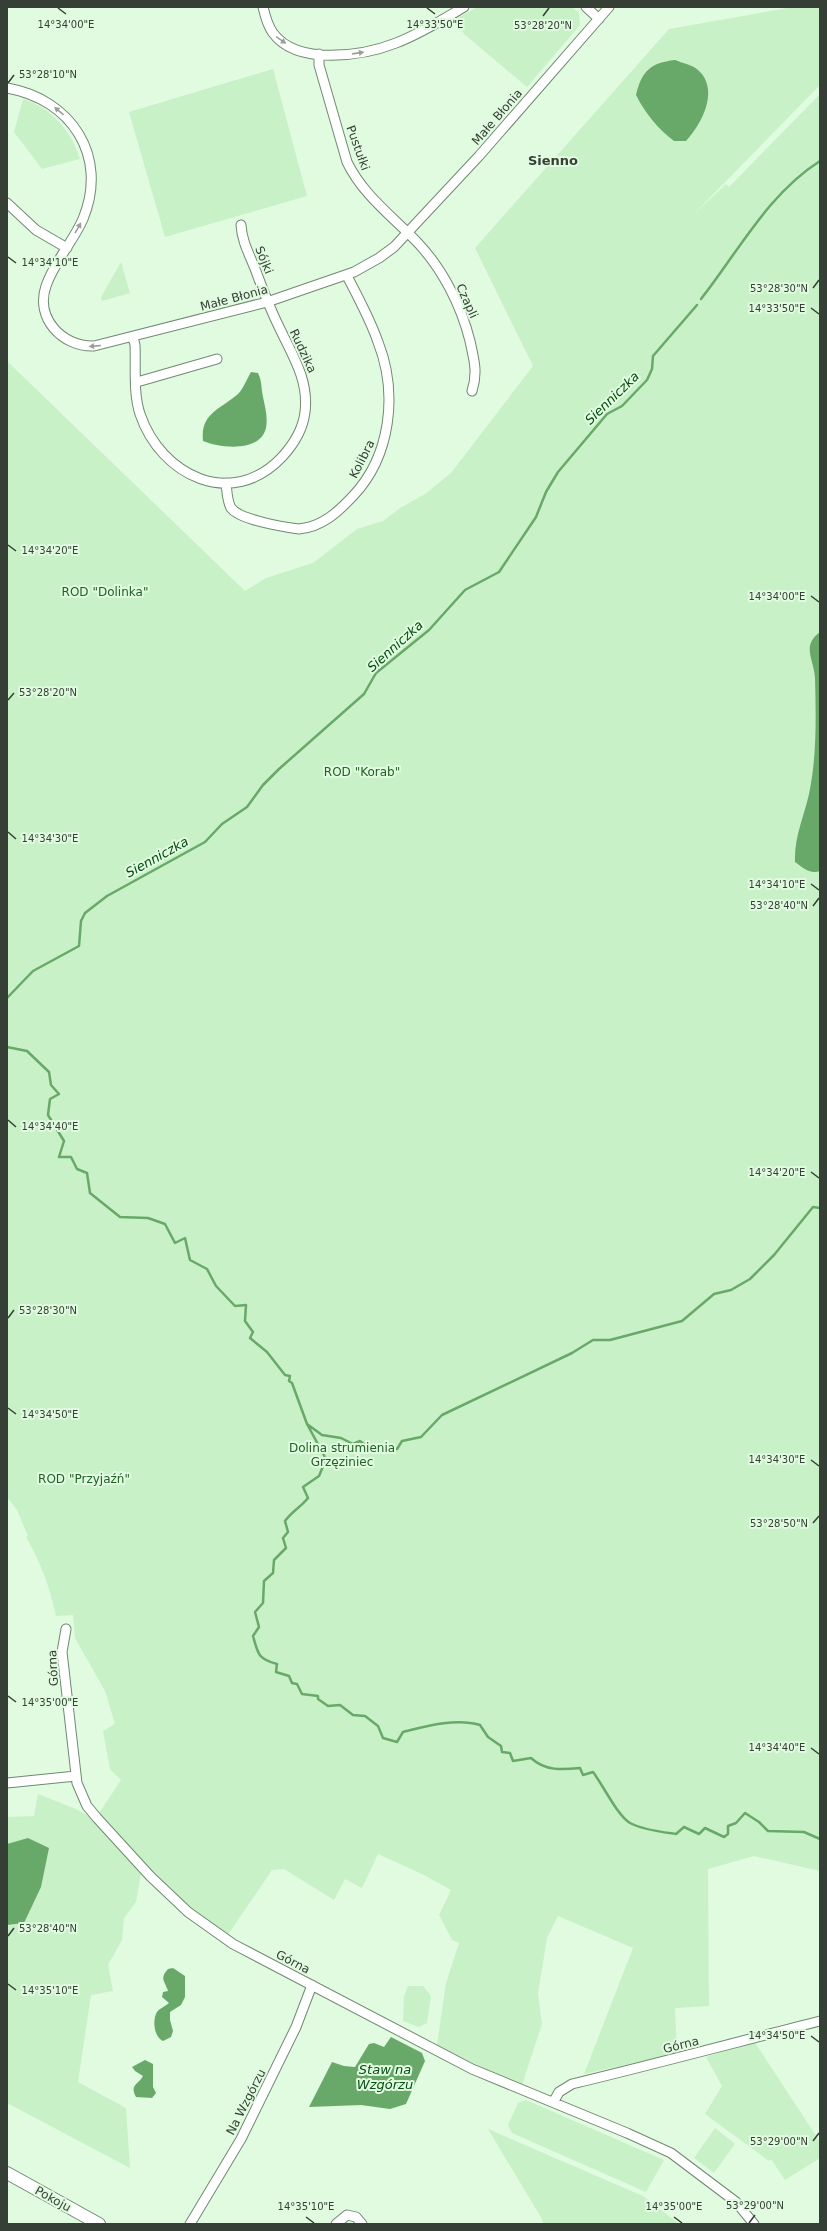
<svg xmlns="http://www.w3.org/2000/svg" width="827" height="2231" font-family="'DejaVu Sans',sans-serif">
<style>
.green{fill:#c8f1c7}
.water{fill:#68a969}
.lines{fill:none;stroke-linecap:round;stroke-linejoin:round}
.stream{stroke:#68a969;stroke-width:2.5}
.minor-casing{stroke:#718971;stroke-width:11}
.tertiary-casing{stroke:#718971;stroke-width:14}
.minor{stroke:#fff;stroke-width:9}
.tertiary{stroke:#fff;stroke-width:12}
.oneway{fill:#9a9f9a}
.ticks{fill:none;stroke:#353f35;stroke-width:1.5}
.labels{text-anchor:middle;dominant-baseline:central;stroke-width:4;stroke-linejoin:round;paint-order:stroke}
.street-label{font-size:12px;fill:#353f35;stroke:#e1fbe0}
.park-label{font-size:12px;fill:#206225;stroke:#e1fbe0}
.neighbourhood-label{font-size:13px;font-weight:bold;fill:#353f35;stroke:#e1fbe0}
.water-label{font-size:13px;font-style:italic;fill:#034d0f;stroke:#e1fbe0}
.ticks-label{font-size:10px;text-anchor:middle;fill:#353f35;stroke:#e1fbe0;stroke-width:4;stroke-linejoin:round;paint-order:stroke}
</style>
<rect width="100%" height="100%" fill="#e1fbe0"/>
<path class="green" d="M477 7H572L579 13 580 25 527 87 464 34 456 19Z
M793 7H820V85L693 215 726 184 729 187 820 94V1871L754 1856 708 1869 709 2006 675 2008 677 2053 584 2074 633 1948 558 1916 547 1938 538 1994 542 2024 522 2085 512 2083 437 2045 446 1983 459 1943 452 1940 439 1915 451 1890 422 1874 378 1854 362 1888 345 1879 334 1900 284 1869 272 1870 227 1936 199 1916 145 1867 99 1813 121 1780 110 1769 103 1731 115 1724 105 1691 75 1638 73 1615 56 1616C50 1588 41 1563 26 1537L28 1536 17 1510 7 1497V361L245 591 266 578 313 563 357 529 383 521 400 508 425 494 451 473 533 366 475 248 669 29Z
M273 69 307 196 165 237 129 112Z
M23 99C51 107 72 132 80 159L42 169 14 132Z
M121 262 130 293 102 301 101 297Z
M38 1794 76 1809 95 1820 141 1874 136 1902 124 1918 122 1940 108 1965 113 1991 91 1995 78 2082 126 2108 130 2168 7 2103V1817L34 1816Z
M408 1986H423L431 1996 427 2023 419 2027 403 2021 404 1996Z
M754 2041 820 2142V2158L785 2180 771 2159 769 2161 705 2114 722 2086 706 2057Z
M526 2100 664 2160 646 2192 512 2133 508 2125 518 2103Z
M715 2128 735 2144 714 2173 694 2158Z
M488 2129 643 2196 679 2224H543L542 2219Z"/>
<path class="water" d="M675 60C682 63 693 65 698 70 720 89 702 124 686 141H674C658 129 645 113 636 95 642 71 650 63 675 60Z
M251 372 258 373C262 381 261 388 263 397 265 407 268 417 266 428 260 453 220 448 203 441 200 413 221 409 238 394 243 389 247 379 251 372Z
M820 632V871C810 875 802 867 795 862 794 837 804 817 809 794 817 756 816 716 815 678 814 659 801 646 820 632Z
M28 1838 49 1848 41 1887 24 1923 7 1925V1844Z
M173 1968 185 1976V1997L181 2005 170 2012V2020L173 2031 171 2037 163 2041C154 2037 152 2020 157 2012 160 2008 166 2006 169 2003L162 1997 163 1992 168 1991C165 1981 159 1979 168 1969Z
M391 2037 422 2053 425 2061 406 2104 390 2109 361 2105 309 2107 332 2062 344 2066 355 2067 369 2044 374 2043 384 2047Z
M145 2060 153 2064V2087L156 2093 152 2098 136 2097C129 2085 139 2084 143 2076L135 2071 132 2067Z"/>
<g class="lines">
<path class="stream" d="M701 299C738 252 768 194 820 161
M7 998 33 971 79 946 81 921 85 913 107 896 205 842 222 824 247 807 263 785 279 769 364 694 376 673 429 630 465 590 499 572 536 517 546 492 558 472 607 414 622 406 647 380 652 369 653 356 697 305
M7 1047 27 1051 49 1072 51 1085 59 1094 50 1099 48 1115 64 1141 59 1157H71L77 1169 87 1173 90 1193 120 1217 148 1218 165 1224 175 1243 185 1238 190 1260 207 1269 216 1286 235 1306 246 1305 245 1321 253 1332 250 1338 267 1352 285 1375 290 1376 289 1381 292 1383 307 1424 326 1459 319 1476 303 1487 308 1498C301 1507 292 1511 285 1521L288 1532 283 1538 286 1548 274 1560 273 1573 264 1581 263 1603 255 1612 259 1627 253 1636C258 1654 258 1659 277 1664L276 1672 289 1676 292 1683 297 1684 302 1694 318 1696V1699L328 1706 340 1705 353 1715 365 1716 378 1726 383 1738 397 1742 403 1732C427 1726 456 1718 480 1725L488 1737 501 1746 502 1752 510 1753 513 1761 531 1758C545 1771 562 1770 580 1768L583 1775 593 1772C603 1785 617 1815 630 1823 643 1830 662 1832 676 1834L684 1827 699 1834 705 1828 724 1837 728 1834V1826L736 1823 745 1813 759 1822 768 1831 804 1832 820 1839
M307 1424 322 1435 341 1438 353 1444 360 1441 364 1444 397 1449 402 1441 421 1437 442 1415 572 1353 593 1340H610L682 1321 714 1294 731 1290 750 1279 774 1255 813 1207 820 1208"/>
<g class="minor-casing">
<path id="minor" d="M263 7C265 15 267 25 273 33 297 66 363 56 396 43 420 34 442 20 464 7
M586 7 599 19
M319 54V65L347 162C363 195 392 216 417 242 442 268 461 305 470 341 474 360 478 372 472 391
M7 88C71 99 109 156 83 219 73 242 54 262 46 286 35 318 62 347 94 346L267 302 354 272 379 258 394 247 479 156 609 7
M7 203 36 230 67 248
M133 337 135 345C136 367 133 393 140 414 161 476 232 510 282 457 294 444 303 429 305 412 309 381 293 356 280 329 271 311 264 293 257 274 251 257 242 243 241 225
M137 382 217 359
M226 483C227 491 227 501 231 508 240 520 284 527 299 529 322 527 338 512 353 496 391 456 398 393 378 342 370 319 358 297 347 276
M66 1629 62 1652 77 1783 87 1806 97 1818 150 1876 188 1912 233 1944 472 2069 627 2133 671 2153 736 2202 754 2224
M7 1783 76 1776
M554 2101 559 2092 572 2084C655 2064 737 2042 820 2021
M190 2224 241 2139 296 2027 312 1985
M336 2224 347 2215 356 2217 362 2224"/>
</g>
<g class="tertiary-casing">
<path id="tertiary" d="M7 2173 99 2224"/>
</g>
<use href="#minor" class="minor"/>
<use href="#tertiary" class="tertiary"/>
</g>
<defs><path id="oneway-solid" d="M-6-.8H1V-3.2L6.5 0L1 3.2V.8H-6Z"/></defs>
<g class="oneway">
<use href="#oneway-solid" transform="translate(281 40) rotate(35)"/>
<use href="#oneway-solid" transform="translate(358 53) rotate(-8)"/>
<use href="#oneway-solid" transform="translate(59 111) rotate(-139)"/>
<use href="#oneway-solid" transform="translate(78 228) rotate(-60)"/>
<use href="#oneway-solid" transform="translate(95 346) rotate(175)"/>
</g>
<path class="ticks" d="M58 8 66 14M427 8 435 14M543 16 549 8M8 83 14 75M8 257 16 263M813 288 819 280M811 308 819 314M8 545 16 551M811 596 819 602M8 700 14 693M8 832 16 839M811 884 819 890M813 906 819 898M8 1120 16 1127M811 1172 819 1178M8 1318 14 1310M8 1408 16 1414M811 1460 819 1466M813 1523 819 1516M8 1696 16 1702M811 1748 819 1754M8 1936 14 1928M8 1984 16 1990M811 2036 819 2042M813 2141 819 2133M306 2217 314 2223M674 2217 682 2223M749 2223 755 2215"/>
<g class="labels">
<g class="street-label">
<text transform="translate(497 117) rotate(-49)">Małe Błonia</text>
<text transform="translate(358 148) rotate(70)">Pustułki</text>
<text transform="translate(264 260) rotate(68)">Sójki</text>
<text transform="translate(234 298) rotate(-15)">Małe Błonia</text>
<text transform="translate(467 301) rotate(66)">Czapli</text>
<text transform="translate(303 351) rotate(65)">Rudzika</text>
<text transform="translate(362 459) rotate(-63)">Kolibra</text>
<text transform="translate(53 1668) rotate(-93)">Górna</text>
<text transform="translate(293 1962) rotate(28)">Górna</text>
<text transform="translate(681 2045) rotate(-14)">Górna</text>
<text transform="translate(246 2102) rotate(-63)">Na Wzgórzu</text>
<text transform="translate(53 2199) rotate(29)">Pokoju</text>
</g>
<g class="park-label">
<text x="105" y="592">ROD "Dolinka"</text>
<text x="362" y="772">ROD "Korab"</text>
<text x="342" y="1448">Dolina strumienia<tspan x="342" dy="14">Grzęziniec</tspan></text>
<text x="84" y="1479">ROD "Przyjaźń"</text>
</g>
<g class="neighbourhood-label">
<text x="553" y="160">Sienno</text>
</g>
<g class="water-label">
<text transform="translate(612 398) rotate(-44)">Sienniczka</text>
<text transform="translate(395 646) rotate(-42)">Sienniczka</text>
<text transform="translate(157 857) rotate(-29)">Sienniczka</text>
<text x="385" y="2069">Staw na<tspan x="385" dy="15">Wzgórzu</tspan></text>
</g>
</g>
<g class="ticks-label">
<text x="66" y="28">14°34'00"E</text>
<text x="435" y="28">14°33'50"E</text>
<text x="543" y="29">53°28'20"N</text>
<text x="48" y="78">53°28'10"N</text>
<text x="50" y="266">14°34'10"E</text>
<text x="779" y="292">53°28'30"N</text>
<text x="777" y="312">14°33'50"E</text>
<text x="50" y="554">14°34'20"E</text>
<text x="777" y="600">14°34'00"E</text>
<text x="48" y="696">53°28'20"N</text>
<text x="50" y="842">14°34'30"E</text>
<text x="777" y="888">14°34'10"E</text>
<text x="779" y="909">53°28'40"N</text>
<text x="50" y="1130">14°34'40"E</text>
<text x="777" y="1176">14°34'20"E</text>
<text x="48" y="1314">53°28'30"N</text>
<text x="50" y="1418">14°34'50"E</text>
<text x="777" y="1463">14°34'30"E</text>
<text x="779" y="1527">53°28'50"N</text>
<text x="50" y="1706">14°35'00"E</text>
<text x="777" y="1751">14°34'40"E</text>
<text x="48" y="1932">53°28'40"N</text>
<text x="50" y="1994">14°35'10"E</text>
<text x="777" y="2039">14°34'50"E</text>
<text x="779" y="2145">53°29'00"N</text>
<text x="755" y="2209">53°29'00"N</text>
<text x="306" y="2210">14°35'10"E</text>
<text x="674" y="2210">14°35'00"E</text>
</g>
<rect width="827" height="2231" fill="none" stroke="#353f35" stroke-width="16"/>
</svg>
